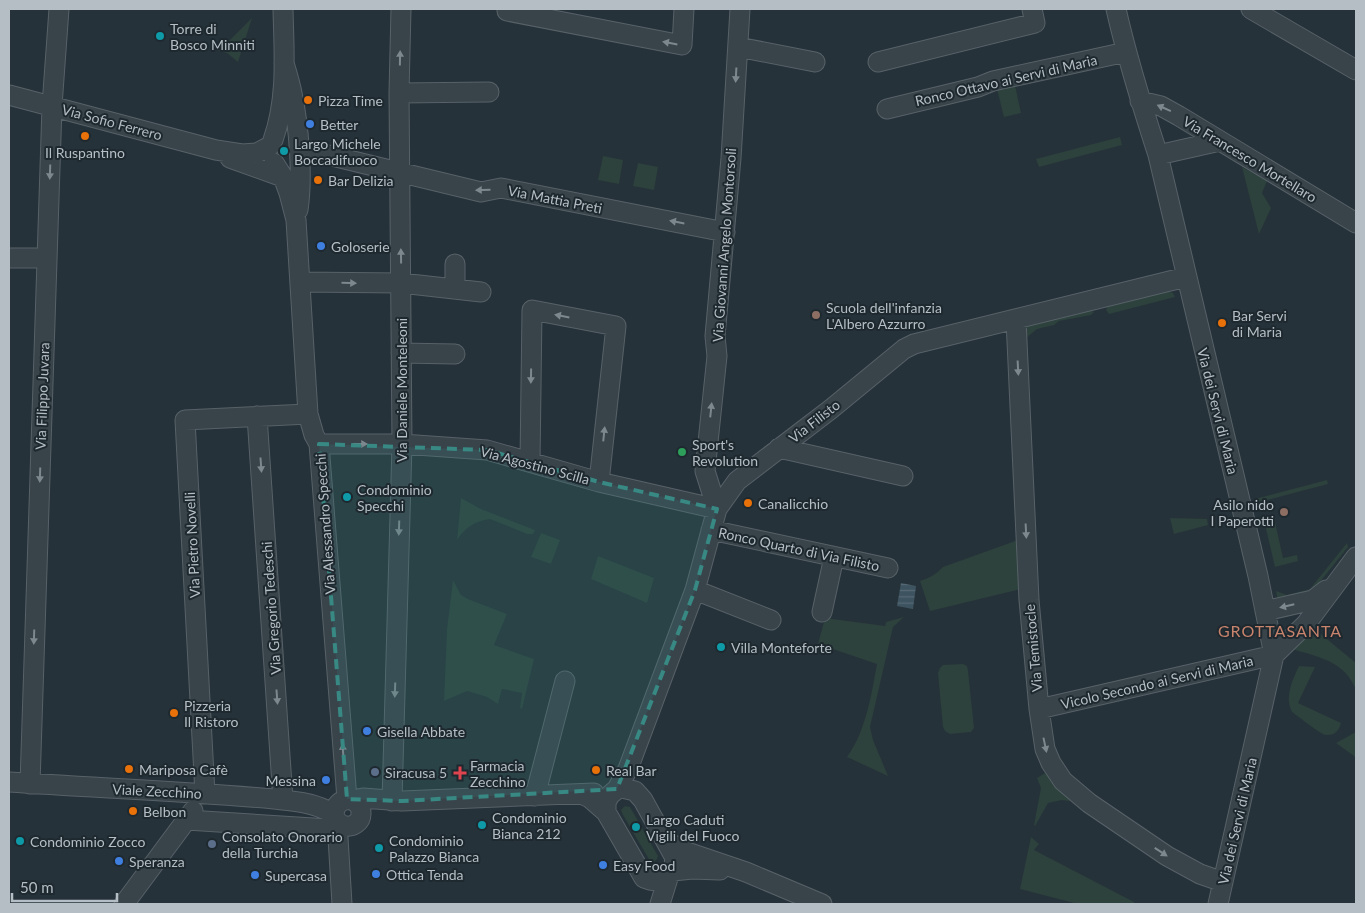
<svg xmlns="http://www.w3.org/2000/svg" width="1365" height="913" font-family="Lato,sans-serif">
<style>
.garden{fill:#2d413d}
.water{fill:url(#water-rules)}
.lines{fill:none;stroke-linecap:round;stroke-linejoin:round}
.minor-casing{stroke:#576168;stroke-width:21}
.minor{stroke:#39434a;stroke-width:19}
.oneway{fill:#7d878e}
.marked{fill:#388884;fill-opacity:0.2;stroke:#388884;stroke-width:4;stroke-dasharray:10 6;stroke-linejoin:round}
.culture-dot{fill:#0f9aa8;stroke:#1e282f;stroke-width:2}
.food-dot{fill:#e8710a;stroke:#1e282f;stroke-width:2}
.shop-dot{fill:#3f7fe0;stroke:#1e282f;stroke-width:2}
.education-dot{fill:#8d6e63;stroke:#1e282f;stroke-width:2}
.leisure-dot{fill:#2e9e5b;stroke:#1e282f;stroke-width:2}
.service-dot{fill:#5c6f8a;stroke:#1e282f;stroke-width:2}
.health-dot{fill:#e0444e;stroke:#1e282f;stroke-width:2}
.labels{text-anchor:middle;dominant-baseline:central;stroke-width:4;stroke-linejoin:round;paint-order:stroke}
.poi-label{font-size:14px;fill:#b5bec5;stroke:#1e282f;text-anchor:start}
.street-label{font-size:14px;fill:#b5bec5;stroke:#1e282f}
.quarter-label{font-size:16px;letter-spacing:1px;fill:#c8846d;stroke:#1e282f}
</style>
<defs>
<pattern id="water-rules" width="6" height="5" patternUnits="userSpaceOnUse" patternTransform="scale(1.25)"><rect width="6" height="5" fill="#3d5360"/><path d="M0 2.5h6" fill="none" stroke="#576a75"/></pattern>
</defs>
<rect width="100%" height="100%" fill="#263239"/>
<path class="garden" d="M252 18 238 62 227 53 215 50 230 40Z
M1014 81 1021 113 1004 117 996 85Z
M1120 137 1122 145 1039 167 1036 159Z
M603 156 623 160 619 184 598 180Z
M638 163 658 167 654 190 633 186Z
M1242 167 1267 181 1262 193 1271 208 1259 234Z
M1168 291 1173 293 1175 297 1109 314 1106 310 1108 306Z
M1090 310 1094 312 1091 315 1059 321 1054 325 1037 329 1026 338 1025 328 1028 324Z
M1327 480 1328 484 1263 501 1256 506 1255 499Z
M461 498 481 509 535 530 533 534H527L490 519C475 521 465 528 457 540Z
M1170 518 1207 519 1208 525 1174 534Z
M1275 522 1283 558 1297 555 1298 561 1275 567 1266 529 1270 523Z
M541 533 560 540 551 564 531 557Z
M1018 540 1021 589 930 611 920 581C930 578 936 574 943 567Z
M1347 543 1348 547 1311 593 1278 601 1276 591 1287 595 1310 589Z
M598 556 654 578 647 603 591 579Z
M453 580 461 595 468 599 507 614 494 645 534 659 522 709 520 708 522 693 502 689 498 704 487 697 467 691 444 701 447 629Z
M904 617 893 627 870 727 873 740 888 776 847 757C866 731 871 696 877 664L818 644 825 618 885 626 886 622Z
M1311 626 1356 663V690C1354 685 1351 680 1348 676 1335 659 1311 655 1292 649Z
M963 664 967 666 968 671 974 728 971 732 950 734 945 731 943 727 938 673 940 668 943 665Z
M1299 666 1315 667 1298 703 1341 723C1339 730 1335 736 1326 735 1320 734 1299 717 1292 712 1284 697 1293 679 1299 666Z
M1356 732V759L1354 756 1336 743Z
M1047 772 1077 802 1062 800 1048 803 1035 826 1034 825 1041 788 1037 778Z
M625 806 630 807 658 856 657 859 655 861H650L623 815 621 810Z
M1031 837 1039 844 1034 850 1134 902V904H1078L1020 889Z"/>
<path class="water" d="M901 583 916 586 913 609 897 606Z"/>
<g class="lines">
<g class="minor-casing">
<path id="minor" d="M507 9V11L682 45 684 9
M1116 9C1127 58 1142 106 1158 155L1258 576 1274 655 1218 904
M1251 9 1356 70
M738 47 815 62
M878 62 1035 23 1032 9
M284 63C287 73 290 83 292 93 299 127 303 176 298 210
M399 93 489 92
M9 95 216 150 242 154 257 153 270 146
M1140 101 1161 106 1179 116 1356 223
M887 109 978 87 993 81 1126 52
M273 140C288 98 284 53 283 9
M299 148 481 192 501 188 725 232
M1158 155 1220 141
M230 158 283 177
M274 163 283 177 289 193 296 220 308 414 314 435 319 444 347 799
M9 258H47
M300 282 401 283 481 292
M455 289V264
M1016 320 1029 600 1039 709 1045 749 1051 763 1063 781 1089 803 1167 856 1200 874 1223 882
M401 353 455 354
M257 416 283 800
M319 444H402L487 450 599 482 717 509
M779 448 903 476
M530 462 532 310 616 326 599 482
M717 509 705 471 717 356 715 336 731 158 740 9
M711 530 888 568
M695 590 771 620
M1265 611 1313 600 1326 590
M822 612 834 557
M1039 709 1274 655 1306 624 1356 557
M9 782C97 788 186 791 274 799 292 801 310 802 326 810 335 814 336 825 346 826 353 827 361 822 361 814 362 796 335 794 334 815
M30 784 52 106 59 9
M617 789 628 769 695 590 717 509 737 481 831 409 904 349 914 344 1186 277
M205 794 185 420 308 414
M581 794 590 798 606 812 644 878 650 880 657 881 664 879 673 871 675 858 643 800 635 791 622 788 617 789 610 795 606 802V812
M535 796 565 681
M352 800 363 798 402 801 594 793
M392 801 402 444 399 93 401 9
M187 820 329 829H338L347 826
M337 821 342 904
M666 841 684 851 746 872 822 904
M673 871 692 869 720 870
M124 904 193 811
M660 904 669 875"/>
</g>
<use href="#minor" class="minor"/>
</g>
<defs><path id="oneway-solid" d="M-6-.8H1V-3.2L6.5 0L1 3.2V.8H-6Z" transform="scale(1.25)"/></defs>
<g class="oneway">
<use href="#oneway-solid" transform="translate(670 43) rotate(-169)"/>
<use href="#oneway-solid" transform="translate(400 58) rotate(-89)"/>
<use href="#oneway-solid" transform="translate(736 75) rotate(93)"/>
<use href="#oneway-solid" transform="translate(1164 108) rotate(-156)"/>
<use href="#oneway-solid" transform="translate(50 172) rotate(92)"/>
<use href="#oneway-solid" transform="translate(483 190) rotate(179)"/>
<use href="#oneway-solid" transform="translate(677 222) rotate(-169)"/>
<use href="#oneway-solid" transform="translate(401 256) rotate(-91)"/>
<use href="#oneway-solid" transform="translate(349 283) rotate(1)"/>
<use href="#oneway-solid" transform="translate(562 316) rotate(-169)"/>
<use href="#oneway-solid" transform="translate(1018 368) rotate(87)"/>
<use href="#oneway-solid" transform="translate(531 376) rotate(91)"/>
<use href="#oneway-solid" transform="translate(711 410) rotate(-84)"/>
<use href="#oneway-solid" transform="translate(604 434) rotate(-84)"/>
<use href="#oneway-solid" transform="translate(360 444)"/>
<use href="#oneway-solid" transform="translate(261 465) rotate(86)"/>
<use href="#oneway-solid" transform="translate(40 475) rotate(92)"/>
<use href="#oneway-solid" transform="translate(399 528) rotate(92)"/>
<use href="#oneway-solid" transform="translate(1026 531) rotate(87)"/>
<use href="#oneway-solid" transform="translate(1287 606) rotate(167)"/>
<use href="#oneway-solid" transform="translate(34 637) rotate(92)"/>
<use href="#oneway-solid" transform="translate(395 690) rotate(92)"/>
<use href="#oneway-solid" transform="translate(277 697) rotate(86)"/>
<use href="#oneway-solid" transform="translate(1045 745) rotate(78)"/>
<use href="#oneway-solid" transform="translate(343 751) rotate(-94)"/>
<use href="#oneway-solid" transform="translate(1161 852) rotate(33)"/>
</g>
<path class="marked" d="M319 444 487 450 599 482 717 509 695 590 617 789 402 801 347 799Z"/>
<g class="culture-dot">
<circle cx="160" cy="36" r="5"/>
<circle cx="284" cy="151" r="5"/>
<circle cx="347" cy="497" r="5"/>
<circle cx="721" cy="647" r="5"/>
<circle cx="482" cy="825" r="5"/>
<circle cx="636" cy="827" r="5"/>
<circle cx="20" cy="841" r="5"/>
<circle cx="379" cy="848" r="5"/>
</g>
<g class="food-dot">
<circle cx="308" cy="100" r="5"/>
<circle cx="85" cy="136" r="5"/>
<circle cx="318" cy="180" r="5"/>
<circle cx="1222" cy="323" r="5"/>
<circle cx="748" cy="503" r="5"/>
<circle cx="174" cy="713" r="5"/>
<circle cx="129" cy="769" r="5"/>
<circle cx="596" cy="770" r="5"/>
<circle cx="133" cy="811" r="5"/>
</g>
<g class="shop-dot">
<circle cx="310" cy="124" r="5"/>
<circle cx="321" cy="246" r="5"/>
<circle cx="367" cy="731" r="5"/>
<circle cx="326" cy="780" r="5"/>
<circle cx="119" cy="861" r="5"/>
<circle cx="603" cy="865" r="5"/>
<circle cx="376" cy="874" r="5"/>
<circle cx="255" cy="875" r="5"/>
</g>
<g class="education-dot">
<circle cx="816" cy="315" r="5"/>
<circle cx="1284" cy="512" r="5"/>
</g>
<circle class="leisure-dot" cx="682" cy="452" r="5"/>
<g class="service-dot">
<circle cx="375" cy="772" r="5"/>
<circle cx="212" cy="844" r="5"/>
</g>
<path class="health-dot" d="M457.5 765.5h5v5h5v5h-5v5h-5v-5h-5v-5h5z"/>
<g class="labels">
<g class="poi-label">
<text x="170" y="28">Torre di<tspan x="170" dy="16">Bosco Minniti</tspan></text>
<text x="318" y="100">Pizza Time</text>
<text x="320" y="124">Better</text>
<text x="294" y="143">Largo Michele<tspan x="294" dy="16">Boccadifuoco</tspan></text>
<text x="85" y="152" text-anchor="middle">Il Ruspantino</text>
<text x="328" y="180">Bar Delizia</text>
<text x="331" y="246">Goloserie</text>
<text x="826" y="307">Scuola dell'infanzia<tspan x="826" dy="16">L'Albero Azzurro</tspan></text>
<text x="1232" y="315">Bar Servi<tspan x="1232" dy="16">di Maria</tspan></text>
<text x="692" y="444">Sport's<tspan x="692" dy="16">Revolution</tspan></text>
<text x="357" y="489">Condominio<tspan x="357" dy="16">Specchi</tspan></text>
<text x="758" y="503">Canalicchio</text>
<text x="1274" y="504" text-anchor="end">Asilo nido<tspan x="1274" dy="16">I Paperotti</tspan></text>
<text x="731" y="647">Villa Monteforte</text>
<text x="184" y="705">Pizzeria<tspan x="184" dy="16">Il Ristoro</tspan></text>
<text x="377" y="731">Gisella Abbate</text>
<text x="470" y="765">Farmacia<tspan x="470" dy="16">Zecchino</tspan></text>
<text x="139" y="769">Mariposa Cafè</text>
<text x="606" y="770">Real Bar</text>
<text x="385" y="772">Siracusa 5</text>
<text x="316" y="780" text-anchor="end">Messina</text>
<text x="143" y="811">Belbon</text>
<text x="492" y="817">Condominio<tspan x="492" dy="16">Bianca 212</tspan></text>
<text x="646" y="819">Largo Caduti<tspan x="646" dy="16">Vigili del Fuoco</tspan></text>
<text x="222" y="836">Consolato Onorario<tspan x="222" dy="16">della Turchia</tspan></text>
<text x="389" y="840">Condominio<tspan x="389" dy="16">Palazzo Bianca</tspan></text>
<text x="30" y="841">Condominio Zocco</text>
<text x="129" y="861">Speranza</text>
<text x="613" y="865">Easy Food</text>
<text x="386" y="874">Ottica Tenda</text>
<text x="265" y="875">Supercasa</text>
</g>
<g class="street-label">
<text transform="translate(1006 80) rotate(-13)">Ronco Ottavo ai Servi di Maria</text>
<text transform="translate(112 122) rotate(15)">Via Sofio Ferrero</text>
<text transform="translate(1250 159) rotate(31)">Via Francesco Mortellaro</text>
<text transform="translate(555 199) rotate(11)">Via Mattia Preti</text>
<text transform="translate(724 245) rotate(-86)">Via Giovanni Angelo Montorsoli</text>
<text transform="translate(401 390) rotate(-90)">Via Daniele Monteleoni</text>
<text transform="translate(42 396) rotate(-88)">Via Filippo Juvara</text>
<text transform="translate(1218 411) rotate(76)">Via dei Servi di Maria</text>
<text transform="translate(814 421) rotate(-38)">Via Filisto</text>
<text transform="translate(535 465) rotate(15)">Via Agostino Scilla</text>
<text transform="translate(325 524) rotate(-94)">Via Alessandro Specchi</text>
<text transform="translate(192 545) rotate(-93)">Via Pietro Novelli</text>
<text transform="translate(799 549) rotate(12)">Ronco Quarto di Via Filisto</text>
<text transform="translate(271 608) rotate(-94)">Via Gregorio Tedeschi</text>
<text transform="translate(1033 648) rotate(-95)">Via Temistocle</text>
<text transform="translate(1157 682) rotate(-13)">Vicolo Secondo ai Servi di Maria</text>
<text transform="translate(157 791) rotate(3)">Viale Zecchino</text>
<text transform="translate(1237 821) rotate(-77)">Via dei Servi di Maria</text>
</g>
<g class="quarter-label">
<text x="1280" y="630">GROTTASANTA</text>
</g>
</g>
<rect width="1365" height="913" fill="none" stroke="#b5bec5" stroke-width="20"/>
<path d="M12 893v8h105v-8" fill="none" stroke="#b5bec5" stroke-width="2.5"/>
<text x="20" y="893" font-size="15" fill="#b5bec5" stroke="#1e282f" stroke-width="4" paint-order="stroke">50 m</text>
</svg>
